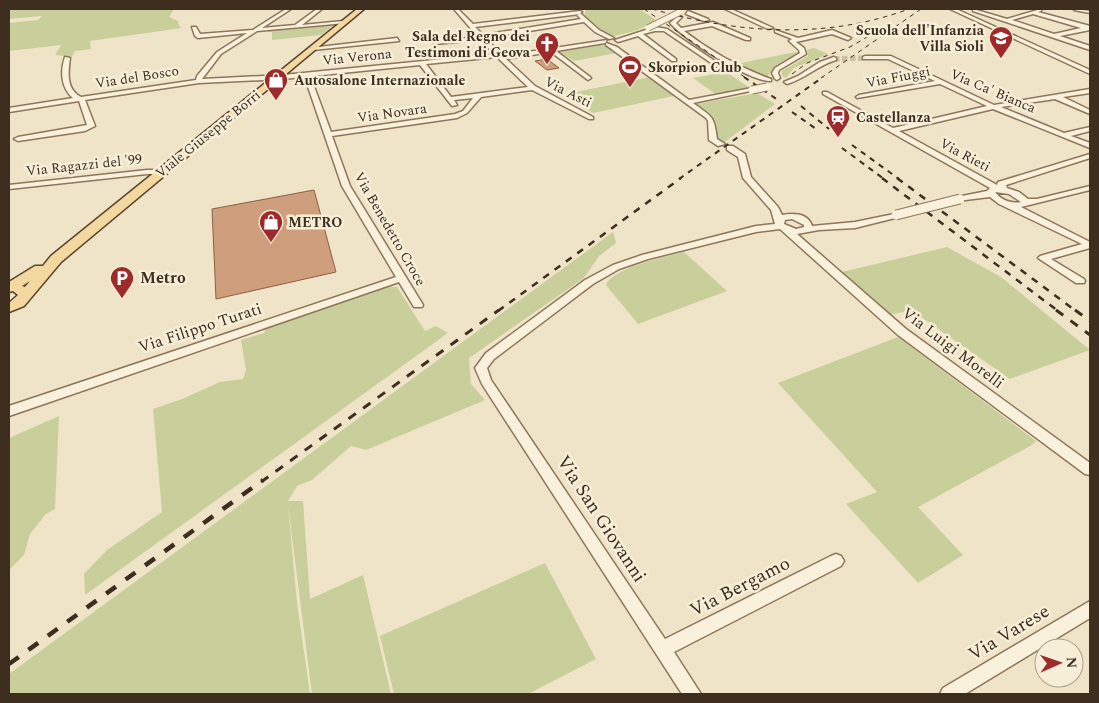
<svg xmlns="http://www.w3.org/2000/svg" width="1099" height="703" font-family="Spectral,serif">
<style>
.green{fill:#c9cf9b}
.building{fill:#cf9f7d;stroke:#8d5f41}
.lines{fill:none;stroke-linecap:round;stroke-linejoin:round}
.minor-tunnel{stroke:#ccc0a6;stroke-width:5.5;stroke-dasharray:5.5 2.5;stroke-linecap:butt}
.minor-casing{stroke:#8d765c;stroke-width:3}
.major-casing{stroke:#5b4430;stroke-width:3}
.minor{fill:#faf1dc;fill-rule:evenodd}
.major{fill:#f3d9a0;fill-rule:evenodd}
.rail-far4{stroke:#3d2e20;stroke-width:1;stroke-dasharray:4.5 4.5;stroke-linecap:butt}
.rail-far3{stroke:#3d2e20;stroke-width:2;stroke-dasharray:5.5 5.5;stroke-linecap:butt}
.rail-far2{stroke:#3d2e20;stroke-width:2.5;stroke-dasharray:7 7;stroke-linecap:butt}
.rail-far1{stroke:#3d2e20;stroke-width:3;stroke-dasharray:9 9;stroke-linecap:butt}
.rail{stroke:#3d2e20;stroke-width:4.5;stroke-dasharray:12 12;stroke-linecap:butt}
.minor-bridge-far2-casing{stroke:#8d765c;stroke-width:7;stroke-linecap:butt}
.minor-bridge-far1-casing{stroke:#8d765c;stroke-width:9;stroke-linecap:butt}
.minor-bridge-casing{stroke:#8d765c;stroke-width:11;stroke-linecap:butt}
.minor-bridge-far2{stroke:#faf1dc;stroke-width:5.5}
.minor-bridge-far1{stroke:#faf1dc;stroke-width:7}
.minor-bridge{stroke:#faf1dc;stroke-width:9}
.labels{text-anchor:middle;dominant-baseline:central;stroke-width:5;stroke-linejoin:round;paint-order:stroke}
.far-poi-label{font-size:14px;font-weight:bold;fill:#3d2e20;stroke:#f7eed8;text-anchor:start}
.far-street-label{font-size:14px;fill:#3d2e20;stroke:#f7eed8}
.poi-label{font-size:16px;font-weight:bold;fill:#3d2e20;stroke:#f7eed8;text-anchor:start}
.street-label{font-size:16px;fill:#3d2e20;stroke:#f7eed8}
.near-street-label{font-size:19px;fill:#3d2e20;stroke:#f7eed8}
</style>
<rect width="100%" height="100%" fill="#f0e4c8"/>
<path class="green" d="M9 9H174L169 17 178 21 179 26 182 28 90 41 91 49 75 51 72 57 55 55 61 45 9 51V23L38 20 42 16 9 19Z
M586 9H640L657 21 635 31 610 37 600 31 584 16Z
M335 24 321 35 272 40V32H268L269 30Z
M600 45 610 47 616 53 574 61 559 52Z
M814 48 828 54 794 68 786 78 782 76V71L808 56 807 50Z
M795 52 800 53 775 66 767 77 761 76 736 64Z
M726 72 750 88 717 95 693 78Z
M650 77 674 96 593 113 561 95Z
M757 93 775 104 722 144 715 140 713 119 697 104Z
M613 232 616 243 599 256 584 278 469 358 471 384 485 400 366 450 351 446 312 480 297 486 288 501H303L310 599 363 575 391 694H312L288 505 297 603 310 694H9V674Z
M947 247 1001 277 1090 350 1010 379 911 310 890 315 881 305 842 272Z
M684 252 727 291 638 324 606 285C614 267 665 257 684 252Z
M388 287H397L425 331 436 326 448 333 85 595 84 574 107 550 162 512 153 409 182 399 220 382 243 379 246 370 241 340 264 333 266 329Z
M898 337 1036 441 1032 445 918 507 963 555 918 583 846 504 877 492 778 383Z
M59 416 55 509 46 514 30 534 24 555 9 570V438Z
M545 563 596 659 528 694H394L380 636Z"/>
<path class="building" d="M547 59 559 68 547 70 535 61Z
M314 190 336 272 216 299 212 209Z"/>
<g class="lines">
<path class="minor-tunnel" d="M834 59 865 58"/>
<g class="minor-casing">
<path id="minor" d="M286 9H291L262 28 295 25 317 9H322L302 25 343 21 346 23 257 31 221 54 202 79 283 75 494 54 481 40 434 44 436 41 478 37 454 9H458L473 24 580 11 582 12 580 13 599 30 614 38 609 39 595 32 584 22 486 38 502 56 607 40 605 43 556 51 590 77 591 78 588 80 551 52 506 59 535 86 593 117V119H589L532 90 481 97 467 113 457 118 332 136 350 186 423 305 422 307H414L399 282 9 416V406L396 277 342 186 306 81 309 79 312 81 331 132 455 114 463 111 473 98 454 100 457 105 452 106 420 65 283 79 199 83 85 100 95 126 85 131 18 141 14 139 18 137 87 125 79 101 9 112V108L73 98C61 88 60 71 65 57L70 58C68 73 66 89 81 97L196 80 197 76 217 52 247 33 198 38 195 36 192 27H196L200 34 253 30ZM580 14 577 15 581 19 483 35 475 27ZM497 57 528 87 451 97 426 64Z
M725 9H731L773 28 768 29Z
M950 9H956L1090 70V74Z
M973 9 1007 19 1041 9V11L1038 12 1090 26V30L1060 36 1090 46V50L973 11ZM1033 14 1081 28 1054 34 1012 20Z
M1074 9 1090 11V13L1074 10Z
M688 11 708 19 709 20 704 21 686 14Z
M679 15 682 17 676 23 681 28 713 22 750 38V40H746L712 26 684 31C710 51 740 68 771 79V81C750 82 685 40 670 23Z
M655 27 667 29 728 70 723 71 664 31H655L643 34 676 59V61H672L638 36 618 42 615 40Z
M775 30 798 38 832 30 851 38 848 40 832 34 796 42 804 48 806 54 779 70 778 73 780 78 777 80 775 79 772 73 775 68 800 53 799 50 789 41 792 39 775 32Z
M397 38 399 41 313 50 310 48Z
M606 43 617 47 689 100 752 88 755 90 693 103C712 117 714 115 717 139L725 144 718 146 709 140 708 121 706 118 606 45Z
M865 56H891L994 105 1090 89V93L1063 97 1090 110V114L1055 99 1001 107 1064 133 1090 127V131L1071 136 1090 143V148L993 109 899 131 997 185 998 182 1090 154V158L1006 185 1007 188 1019 192 1028 199H1037L1090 186V190L1021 207 1090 242V248L1051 259 1084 279 1085 281 1084 283H1076L1038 258 1040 256 1082 244 999 204 990 197 957 201V197L987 191 990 188 823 94V92H827L893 128 987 106 940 84 857 98 856 97 859 95 935 81 888 59H863V57ZM995 192 1009 194 1021 202C1011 204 1001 200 995 192Z
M834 57 836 58V60C818 65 805 79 787 84L784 82 798 76 820 62Z
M727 146H733L745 154 751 177 778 207 782 215C793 213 808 213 812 226L855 222 899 213V217L855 228 819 230 797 234 906 329 1090 463V475L1085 474 898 335 780 229 756 232 648 259 619 269 593 284 494 359 487 368 491 380 665 639 831 556 836 554 841 556 844 561 841 566 674 652 701 694H682L482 384 475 368 486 353 585 280 613 265 642 255 756 226 775 224 771 210 743 178 738 157 727 150ZM792 219 804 225V227L796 229 784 224 785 220Z
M147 170H162L166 172 162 174H147L9 189V185Z
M1090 601V618L965 694H940L943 688Z"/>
</g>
<g class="major-casing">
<path id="major" d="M357 9H364L61 262 24 306 9 312V303L18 295 13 291 9 292V282L35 266H43L51 256ZM30 281 25 287 22 286Z"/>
</g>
<use href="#minor" class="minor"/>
<use href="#major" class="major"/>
<path class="rail-far4" d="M644 9 746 78
M652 9C736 33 823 40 906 10
M792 74 807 63 850 47 874 33
M821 78 921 9"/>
<path class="rail-far3" d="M744 77 778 100
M801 106 829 129
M792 112 819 131
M852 145 899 179
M842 148 884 179
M679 179 823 77"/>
<path class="rail-far2" d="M882 178 1058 311
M897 178 1076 311
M498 311 681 178"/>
<path class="rail-far1" d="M1056 310 1090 335
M1075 310 1090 321
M261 482 499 310"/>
<path class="rail" d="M9 664 263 480"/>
<g class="minor-bridge-far2-casing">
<path id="minor-bridge-far2" d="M648 28 678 13"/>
</g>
<g class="minor-bridge-far1-casing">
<path id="minor-bridge-far1" d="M752 90 767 87"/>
</g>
<g class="minor-bridge-casing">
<path id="minor-bridge" d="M896 215 960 199"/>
</g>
<use href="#minor-bridge-far2" class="minor-bridge-far2"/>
<use href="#minor-bridge-far1" class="minor-bridge-far1"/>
<use href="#minor-bridge" class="minor-bridge"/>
</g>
<defs>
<g id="school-pin" transform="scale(1.25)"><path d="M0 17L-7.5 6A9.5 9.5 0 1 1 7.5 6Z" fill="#9e2a2b" stroke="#f7eed8"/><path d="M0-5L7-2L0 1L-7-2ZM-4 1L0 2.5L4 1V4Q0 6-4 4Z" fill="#fff"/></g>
<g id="church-pin" transform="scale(1.25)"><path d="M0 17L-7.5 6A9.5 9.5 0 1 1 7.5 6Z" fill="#9e2a2b" stroke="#f7eed8"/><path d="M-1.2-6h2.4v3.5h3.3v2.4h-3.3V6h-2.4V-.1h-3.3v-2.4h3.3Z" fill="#fff"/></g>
<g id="stadium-pin" transform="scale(1.25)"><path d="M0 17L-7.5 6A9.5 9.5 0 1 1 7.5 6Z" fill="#9e2a2b" stroke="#f7eed8"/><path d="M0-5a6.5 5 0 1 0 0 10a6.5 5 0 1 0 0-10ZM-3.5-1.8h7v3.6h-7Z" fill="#fff"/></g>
<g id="shop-pin" transform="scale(1.25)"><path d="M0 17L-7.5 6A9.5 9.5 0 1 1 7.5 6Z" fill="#9e2a2b" stroke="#f7eed8"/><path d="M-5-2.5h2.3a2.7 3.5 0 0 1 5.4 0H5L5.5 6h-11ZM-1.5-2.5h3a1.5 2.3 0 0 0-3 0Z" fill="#fff"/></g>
<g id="station-pin" transform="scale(1.25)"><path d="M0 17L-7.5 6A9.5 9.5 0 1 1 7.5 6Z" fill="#9e2a2b" stroke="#f7eed8"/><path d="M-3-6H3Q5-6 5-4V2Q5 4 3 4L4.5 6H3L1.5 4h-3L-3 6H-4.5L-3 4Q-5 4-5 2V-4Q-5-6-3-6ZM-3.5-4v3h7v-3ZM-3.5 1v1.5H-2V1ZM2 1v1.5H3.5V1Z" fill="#fff"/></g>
<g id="parking-pin" transform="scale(1.25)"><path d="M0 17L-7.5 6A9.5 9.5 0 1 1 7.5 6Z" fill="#9e2a2b" stroke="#f7eed8"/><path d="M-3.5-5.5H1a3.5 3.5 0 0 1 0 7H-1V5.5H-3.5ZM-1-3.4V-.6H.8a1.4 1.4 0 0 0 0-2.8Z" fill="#fff"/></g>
</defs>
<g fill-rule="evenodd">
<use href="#school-pin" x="1001" y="38"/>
<use href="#church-pin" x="547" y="44"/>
<use href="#stadium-pin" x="630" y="67"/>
<use href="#shop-pin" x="276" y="80"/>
<use href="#station-pin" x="838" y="117"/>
<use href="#shop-pin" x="271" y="222"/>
<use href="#parking-pin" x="122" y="278"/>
</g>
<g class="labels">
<g class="far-poi-label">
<text x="984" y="30" text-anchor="end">Scuola dell'Infanzia<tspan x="984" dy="16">Villa Sioli</tspan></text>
<text x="530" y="36" text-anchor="end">Sala del Regno dei<tspan x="530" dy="16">Testimoni di Geova</tspan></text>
<text x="648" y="67">Skorpion Club</text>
<text x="294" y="80">Autosalone Internazionale</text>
<text x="856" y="117">Castellanza</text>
<text x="288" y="222">METRO</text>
</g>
<g class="far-street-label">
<text transform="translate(357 57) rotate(-6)">Via Verona</text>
<text transform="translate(137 77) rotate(-9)">Via del Bosco</text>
<text transform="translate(898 77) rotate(-11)">Via Fiuggi</text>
<text transform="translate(993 91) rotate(23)">Via Ca' Bianca</text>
<text transform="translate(568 92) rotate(27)">Via Asti</text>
<text transform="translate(392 113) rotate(-8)">Via Novara</text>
<text transform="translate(208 134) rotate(-39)">Viale Giuseppe Borri</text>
<text transform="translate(965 155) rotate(28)">Via Rieti</text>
<text transform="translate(84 165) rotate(-6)">Via Ragazzi del '99</text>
<text transform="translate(390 229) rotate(60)">Via Benedetto Croce</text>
</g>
<g class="poi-label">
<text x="140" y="278">Metro</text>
</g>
<g class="street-label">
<text transform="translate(200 328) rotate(-18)">Via Filippo Turati</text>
<text transform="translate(953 348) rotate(37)">Via Luigi Morelli</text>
</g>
<g class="near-street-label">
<text transform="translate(601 519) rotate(57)">Via San Giovanni</text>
<text transform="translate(740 587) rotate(-27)">Via Bergamo</text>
<text transform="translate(1009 633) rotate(-31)">Via Varese</text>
</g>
</g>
<rect width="1099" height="703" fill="none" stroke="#3d2e20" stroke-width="20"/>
<g transform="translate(1059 663) rotate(88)"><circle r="24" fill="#f7eed8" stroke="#ada18e"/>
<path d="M0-4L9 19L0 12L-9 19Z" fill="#9e2a2b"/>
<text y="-8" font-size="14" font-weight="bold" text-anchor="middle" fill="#3d2e20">N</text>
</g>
</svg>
